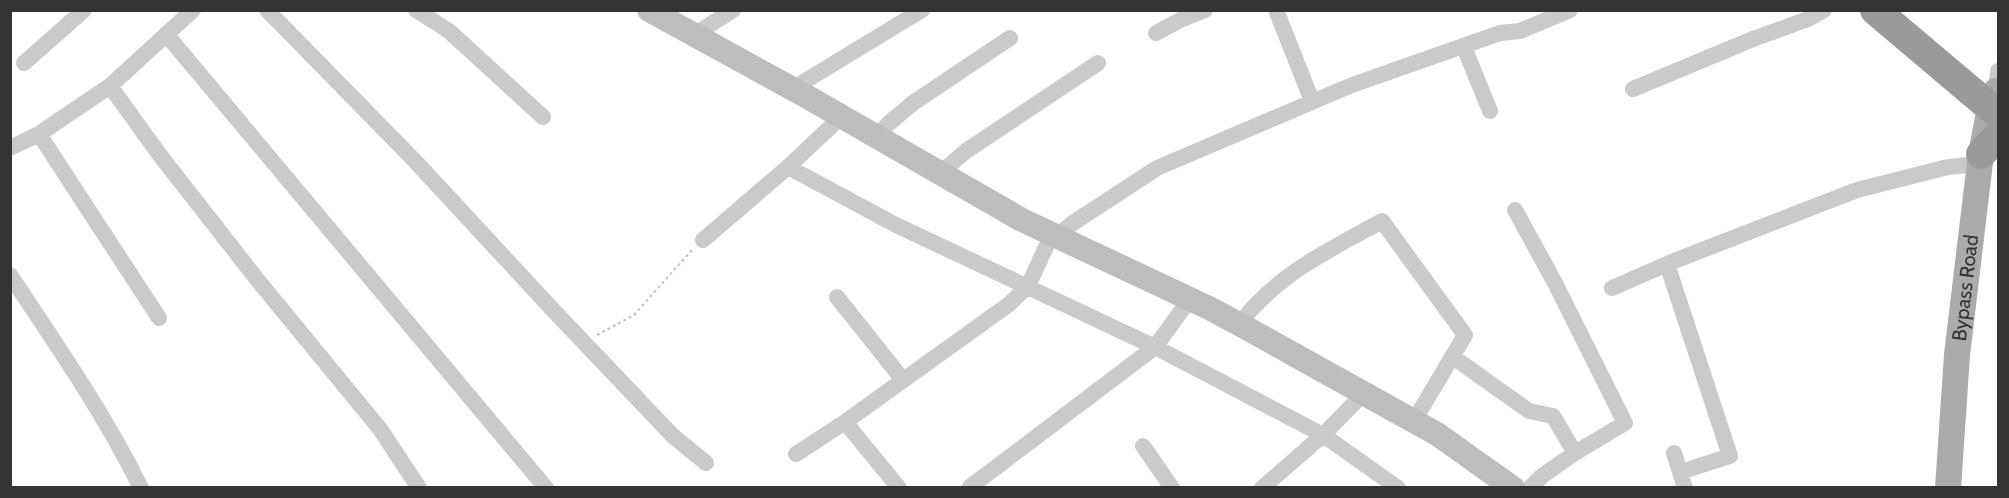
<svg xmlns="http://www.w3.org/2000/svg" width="2009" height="498" font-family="Cabin,sans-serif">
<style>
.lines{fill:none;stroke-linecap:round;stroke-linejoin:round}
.path{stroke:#c3c3c3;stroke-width:2;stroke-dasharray:3 3;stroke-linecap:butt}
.street{stroke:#cacaca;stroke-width:16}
.secondary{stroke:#bdbdbd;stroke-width:24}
.primary{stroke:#ababab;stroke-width:26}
.highway{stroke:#9a9a9a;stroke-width:30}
.labels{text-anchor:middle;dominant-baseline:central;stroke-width:6;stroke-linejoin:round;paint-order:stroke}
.street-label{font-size:20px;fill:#333;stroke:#fff}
</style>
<rect width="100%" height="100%" fill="#fff"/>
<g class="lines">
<path class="path" d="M597 335 634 315 692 250"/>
<path class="street" d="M267 10 415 161 553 310 673 436 706 463
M416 10 449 31 543 117
M1276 10 1312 101
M1156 33 1182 19 1205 10
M166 34 546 488
M694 35 733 10
M1464 47 1490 111
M24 63 84 10
M110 86 159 154 256 278 380 429 419 488
M792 89 922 10
M1633 89 1753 39 1808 19 1824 10
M1996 91 1998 71
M39 134 159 318
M877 138 888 124 913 103 1010 38
M10 148 39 134 110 86 193 10
M788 167 896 225 1155 347 1323 435 1398 488
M939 174 966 151 1098 63
M1515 210 1555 283 1625 423 1575 453
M1057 236 1073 223 1157 168 1352 85 1500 33 1520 31 1570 10
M703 240 788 167 841 117
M1667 264 1730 456 1680 472
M10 275C56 344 104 413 141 488
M1612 288 1674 261 1857 190 1948 167 1979 164
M837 297 903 380
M1239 324C1279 273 1326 252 1382 221L1465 335 1414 421
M1453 357 1529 411 1553 416 1575 453 1542 476 1530 488
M845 422 899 488
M1143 446 1172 488
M1674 453 1685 488
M796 454 845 422 1008 305 1028 286 1052 234
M970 487 1155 347 1190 299
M1262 488 1323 435 1364 393"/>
<path class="secondary" d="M649 10 811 99 1022 220 1209 308 1239 324 1437 434 1513 488"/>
<path class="primary" id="s1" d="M1948 488 1957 355 1981 154 1990 108 1996 91"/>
<path class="highway" d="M1875 10 1998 114
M1981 154 1998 136"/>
</g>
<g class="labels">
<g class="street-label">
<text stroke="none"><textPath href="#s1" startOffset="201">Bypass Road</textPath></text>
</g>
</g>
<rect width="2009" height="498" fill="none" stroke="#333333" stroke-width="24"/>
</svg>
